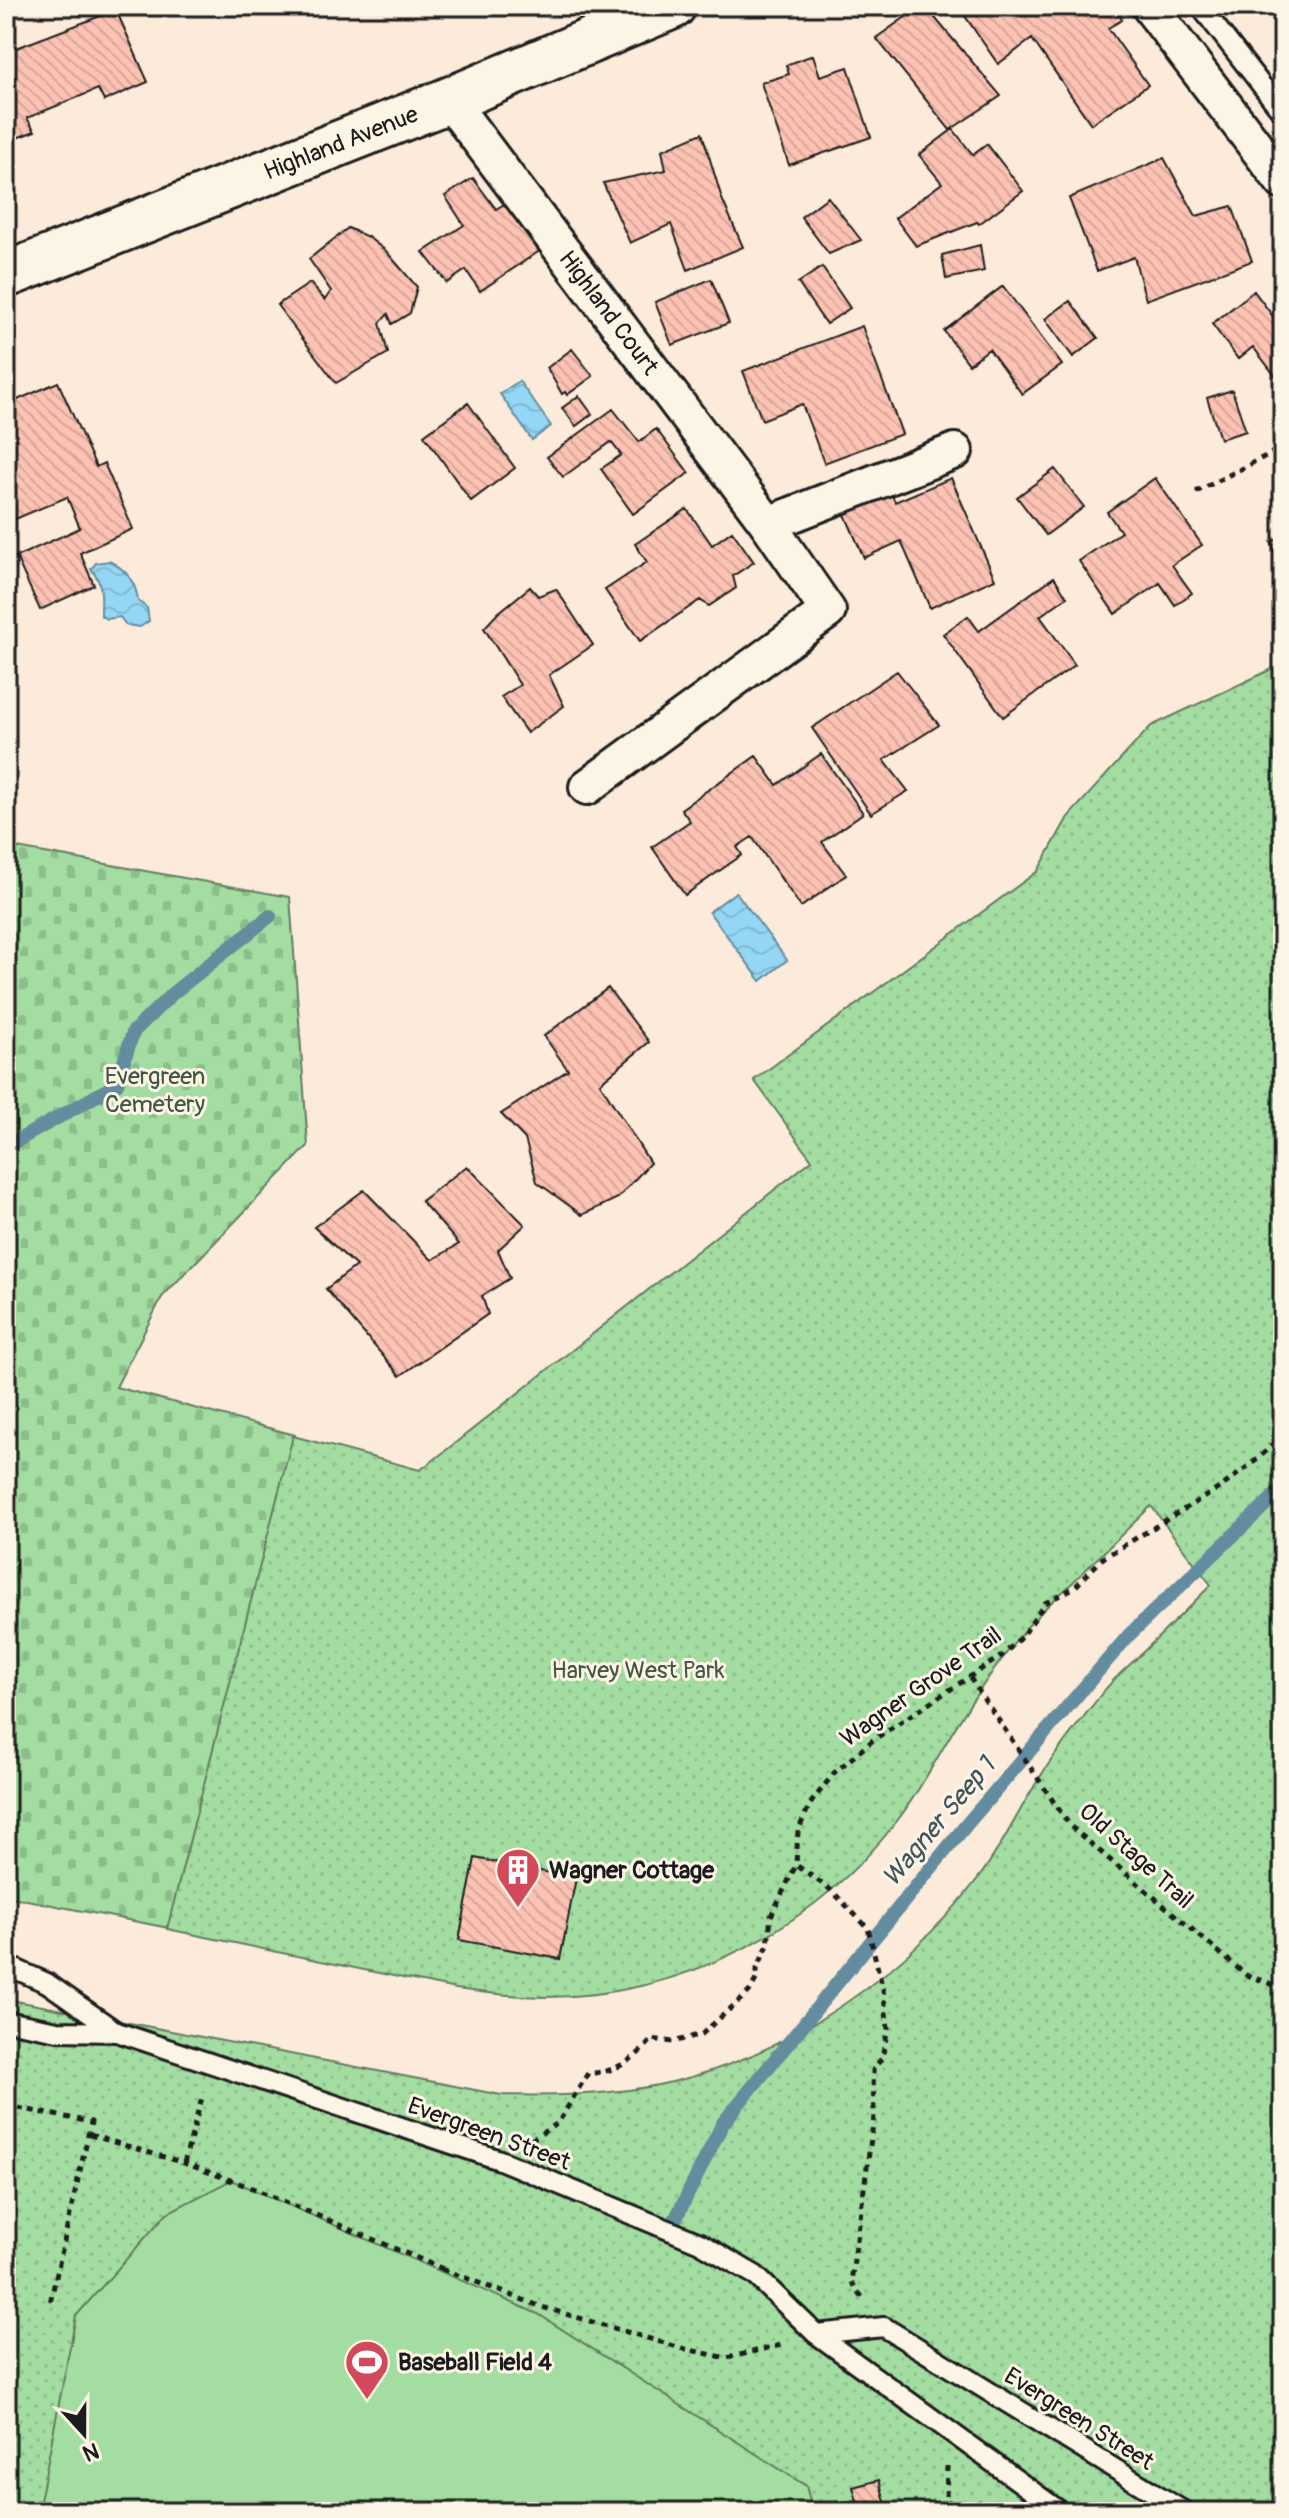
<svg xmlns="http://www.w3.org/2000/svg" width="1289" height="2518" font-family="Pangolin,sans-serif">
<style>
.cemetery{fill:url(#cemetery-stones);stroke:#607c5f;stroke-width:2}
.park{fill:url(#park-dots);stroke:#607c5f;stroke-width:2}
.pitch{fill:#a3dda2;stroke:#607c5f;stroke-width:2}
.water{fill:url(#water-waves);stroke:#648c9e;stroke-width:2}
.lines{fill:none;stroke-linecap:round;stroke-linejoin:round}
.stream{stroke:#648c9e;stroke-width:14}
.building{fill:url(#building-back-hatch);stroke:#1c1c1c;stroke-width:2}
.service-casing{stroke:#1c1c1c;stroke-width:24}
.minor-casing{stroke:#1c1c1c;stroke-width:40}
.tertiary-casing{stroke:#1c1c1c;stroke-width:50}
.path{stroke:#1c1c1c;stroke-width:5;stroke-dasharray:6 6;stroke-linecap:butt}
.service{stroke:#fcf5e5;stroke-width:18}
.minor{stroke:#fcf5e5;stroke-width:34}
.tertiary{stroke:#fcf5e5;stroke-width:44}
.labels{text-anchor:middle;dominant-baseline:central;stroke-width:6;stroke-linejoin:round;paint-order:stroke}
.street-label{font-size:24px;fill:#1c1c1c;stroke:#fcf5e5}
.park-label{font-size:24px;fill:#445644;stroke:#fcf5e5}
.poi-label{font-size:24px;font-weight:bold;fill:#1c1c1c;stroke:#fcf5e5;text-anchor:start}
.water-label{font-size:26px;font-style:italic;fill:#40545d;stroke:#fcf5e5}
</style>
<defs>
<pattern id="cemetery-stones" width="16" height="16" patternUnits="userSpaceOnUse" patternTransform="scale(2)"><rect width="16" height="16" fill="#a3dda2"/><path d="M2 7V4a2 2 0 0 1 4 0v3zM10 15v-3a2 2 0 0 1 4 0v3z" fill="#8cbd8b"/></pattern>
<pattern id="park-dots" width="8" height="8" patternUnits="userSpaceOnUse" patternTransform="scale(2)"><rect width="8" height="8" fill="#a3dda2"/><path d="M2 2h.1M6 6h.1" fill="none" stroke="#8cbd8b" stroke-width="1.8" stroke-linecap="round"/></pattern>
<pattern id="water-waves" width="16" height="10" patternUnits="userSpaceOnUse" patternTransform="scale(2)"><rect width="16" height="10" fill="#94d7f5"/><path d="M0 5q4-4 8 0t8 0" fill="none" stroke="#7fb8d1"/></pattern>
<pattern id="building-back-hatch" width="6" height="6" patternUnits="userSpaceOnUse" patternTransform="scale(2)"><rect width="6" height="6" fill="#fcc2b3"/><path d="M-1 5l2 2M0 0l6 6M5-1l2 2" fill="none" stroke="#d7a699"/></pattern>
</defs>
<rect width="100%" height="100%" fill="#fcebdb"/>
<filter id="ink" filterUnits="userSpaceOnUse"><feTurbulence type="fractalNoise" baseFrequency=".0125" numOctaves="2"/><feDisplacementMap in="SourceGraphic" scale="16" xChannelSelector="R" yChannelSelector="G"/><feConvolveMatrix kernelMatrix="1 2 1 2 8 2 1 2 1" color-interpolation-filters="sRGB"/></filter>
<g filter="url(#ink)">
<path class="cemetery" d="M6 846 290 897 308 1146 162 1297 116 1387 295 1435 169 1928 6 1896Z"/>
<path class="park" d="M1283 664V2512H6V1999L501 2095C538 2096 574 2096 610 2092 753 2080 898 1987 982 1873 1001 1847 1015 1818 1032 1790 1052 1756 1079 1723 1103 1692 1114 1678 1129 1666 1142 1653 1165 1631 1188 1608 1211 1585L1151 1506C1123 1533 1096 1560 1068 1587 1055 1599 1041 1611 1029 1625 1004 1655 975 1695 955 1728 936 1759 919 1792 897 1821 814 1929 683 1996 547 1997 516 1997 486 1993 456 1989L167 1929 293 1436 420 1470 435 1459 812 1160 754 1080 1038 871 1068 817 1151 726Z"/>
<path class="pitch" d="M231 2180 538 2314 806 2486 813 2512H41L40 2501 76 2316 167 2213Z"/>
<path class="water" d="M519 381 551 426 532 440 500 394Z
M109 561C126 569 136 583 138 601L147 608 149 621 140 627 126 625 120 617 107 619 101 616C101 597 104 584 91 569L96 563Z
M736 892 787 960 761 981 709 912Z"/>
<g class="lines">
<path class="stream" d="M6 1147 117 1084 133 1032 173 993 270 916
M675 2220 723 2123 967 1824 1129 1635 1283 1488"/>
</g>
<path class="building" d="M921 6H925L1001 96 950 130 876 38Z
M958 6H1114L1122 20 1108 28 1148 85 1091 124 1032 39 998 64Z
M116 10 148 82 104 101 98 89 27 118 35 131 6 142V52Z
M813 55 820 76 848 67 871 137 789 165 761 83 789 74 786 65Z
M953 129 973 155 987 144 1023 191 979 224 977 222 916 246 895 218 942 183 919 155Z
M702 133 722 199 743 247 688 270 671 224 630 243 603 183 666 170 662 150Z
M1164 158 1196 216 1232 206 1252 261 1146 300 1134 257 1097 271 1069 198Z
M473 178 496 209 511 200 544 248 480 291 466 270 447 283 423 252 464 225 445 196Z
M828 197 861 240 829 254 801 217Z
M348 228 368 237 386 251 417 287 410 313 392 324 388 314 380 323 388 353 336 383 277 305 310 283 325 300 331 291 309 259Z
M980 245 984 271 946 279 942 255Z
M822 267 850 308 826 324 798 283Z
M711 279 729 323 672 345 655 302Z
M1003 286 1062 365 1022 394 989 349 969 364 944 331Z
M1254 291 1275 319 1283 313V386L1253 347 1238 359 1212 324Z
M1070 301 1098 338 1073 357 1045 319Z
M862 326 902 434 824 463 802 404 762 420 743 371Z
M572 349 593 376 567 395 565 392 562 394 547 368Z
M58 382 96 467 104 463 133 529 80 553 94 585 40 610 16 557 80 528 67 497 6 523V405Z
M1232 390 1246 431 1220 439 1207 398Z
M579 396 592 414 576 426 562 408Z
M468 403 515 468 471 501 424 435Z
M613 409 639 442 656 429 689 473 633 514 601 469 621 455 611 442 563 477 547 457Z
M1055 469 1084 507 1046 535 1017 497Z
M951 478 995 579 930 608 901 541 864 558 843 510 890 490 895 502Z
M1155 478 1202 545 1172 565 1192 593 1175 605 1160 583 1115 614 1079 561 1121 532 1107 512Z
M687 509 712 545 732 531 754 562 733 576 736 588 709 606 700 600 640 641 605 590 647 562 635 544Z
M1283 537V573L1271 542Z
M1054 577 1067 597 1040 616 1075 665 1003 717 943 634 968 616 979 631Z
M530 587 538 596 556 589 593 645 549 675 564 706 527 733 501 697 520 685 484 628 498 613Z
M897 671 939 725 884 760 908 791 871 814 812 728Z
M821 754 863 813 822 842 846 875 801 907 752 837 737 847 742 855 685 895 652 847 690 821 681 809 756 756 777 785Z
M608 988 649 1042 600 1083 650 1163 618 1198 582 1215 537 1182 525 1139 501 1114 568 1070 544 1036Z
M467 1166 525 1225 498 1250 510 1278 482 1296 488 1314 400 1376 326 1289 356 1266 314 1227 364 1190 432 1260 459 1244 421 1201Z
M475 1858 576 1878 560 1959 459 1940Z
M879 2480 888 2512H860L853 2487Z"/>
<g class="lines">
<g class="service-casing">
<path id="service" d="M1200 6 1283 113
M6 1965 47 1983 117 2032
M6 2021 58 2031 117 2032 500 2160 700 2243 755 2275 816 2334 1061 2512
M816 2334 884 2327 1185 2512"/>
</g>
<g class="minor-casing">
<g id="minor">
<path d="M1149 6 1283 182"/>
<path id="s1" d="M449 100 768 524"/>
<path d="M587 787 828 611 768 524 955 451"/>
</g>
</g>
<g class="tertiary-casing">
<g id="tertiary">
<path id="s2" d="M6 275 449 100 673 6"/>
</g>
</g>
<path class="path" d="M1196 492 1283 447
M970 1678 1070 1826 1246 1975 1283 1988
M18 2108 91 2122 50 2303
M90 2135 184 2163 255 2189 443 2269
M531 2140 558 2123 588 2073C614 2074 637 2058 652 2039L673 2042 702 2034 749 1992 757 1978V1969L768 1945 771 1916 796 1865
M184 2163 203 2094
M442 2269 542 2307 681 2348 727 2358 781 2345
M862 2297 851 2282 874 2117 873 2070 882 2058 888 2028 883 1990 868 1928 831 1890 796 1865 798 1831 810 1804 834 1773 873 1740 1003 1655 1024 1634 1045 1603 1075 1587 1103 1558 1221 1487 1259 1458 1283 1434
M947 2466 946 2500 963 2512"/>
<use href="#service" class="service"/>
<use href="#minor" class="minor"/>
<use href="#tertiary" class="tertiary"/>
</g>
</g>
<defs>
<g id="building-pin" transform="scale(2.3)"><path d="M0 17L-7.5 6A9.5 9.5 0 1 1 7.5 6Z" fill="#d1495b" stroke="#fcf5e5"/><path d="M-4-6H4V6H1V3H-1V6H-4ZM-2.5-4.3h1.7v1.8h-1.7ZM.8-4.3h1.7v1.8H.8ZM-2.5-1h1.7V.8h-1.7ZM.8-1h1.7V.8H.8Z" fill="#fff"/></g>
<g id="stadium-pin" transform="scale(2.3)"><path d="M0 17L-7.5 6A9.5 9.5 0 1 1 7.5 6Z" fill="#d1495b" stroke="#fcf5e5"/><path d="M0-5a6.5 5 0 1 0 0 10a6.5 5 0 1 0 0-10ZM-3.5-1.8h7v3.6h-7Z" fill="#fff"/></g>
</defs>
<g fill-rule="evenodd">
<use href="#building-pin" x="518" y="1870"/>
<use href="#stadium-pin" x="367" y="2362"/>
</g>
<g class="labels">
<g class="street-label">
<text stroke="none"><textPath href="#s2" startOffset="360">Highland Avenue</textPath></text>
<text stroke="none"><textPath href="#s1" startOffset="266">Highland Court</textPath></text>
<text transform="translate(921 1687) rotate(-35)">Wagner Grove Trail</text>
<text transform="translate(1136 1856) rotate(42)">Old Stage Trail</text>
<text transform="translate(489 2134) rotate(20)">Evergreen Street</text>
<text transform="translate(1079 2419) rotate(32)">Evergreen Street</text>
</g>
<g class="park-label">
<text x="155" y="1076">Evergreen<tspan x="155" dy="28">Cemetery</tspan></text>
<text x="638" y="1670">Harvey West Park</text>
</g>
<g class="poi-label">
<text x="549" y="1870">Wagner Cottage</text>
<text x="398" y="2362">Baseball Field 4</text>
</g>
<g class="water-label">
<text transform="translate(939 1822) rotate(-50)">Wagner Seep 1</text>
</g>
</g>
<rect width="1289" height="2518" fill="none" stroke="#fcf5e5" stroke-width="32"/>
<rect x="16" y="16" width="1257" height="2486" fill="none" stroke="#1c1c1c" stroke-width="3" filter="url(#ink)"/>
<g transform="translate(84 2434) rotate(159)" stroke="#fcf5e5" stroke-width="6" paint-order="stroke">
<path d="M0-6L14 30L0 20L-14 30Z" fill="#1c1c1c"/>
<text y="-12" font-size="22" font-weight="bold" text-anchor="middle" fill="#1c1c1c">N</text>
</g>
</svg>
